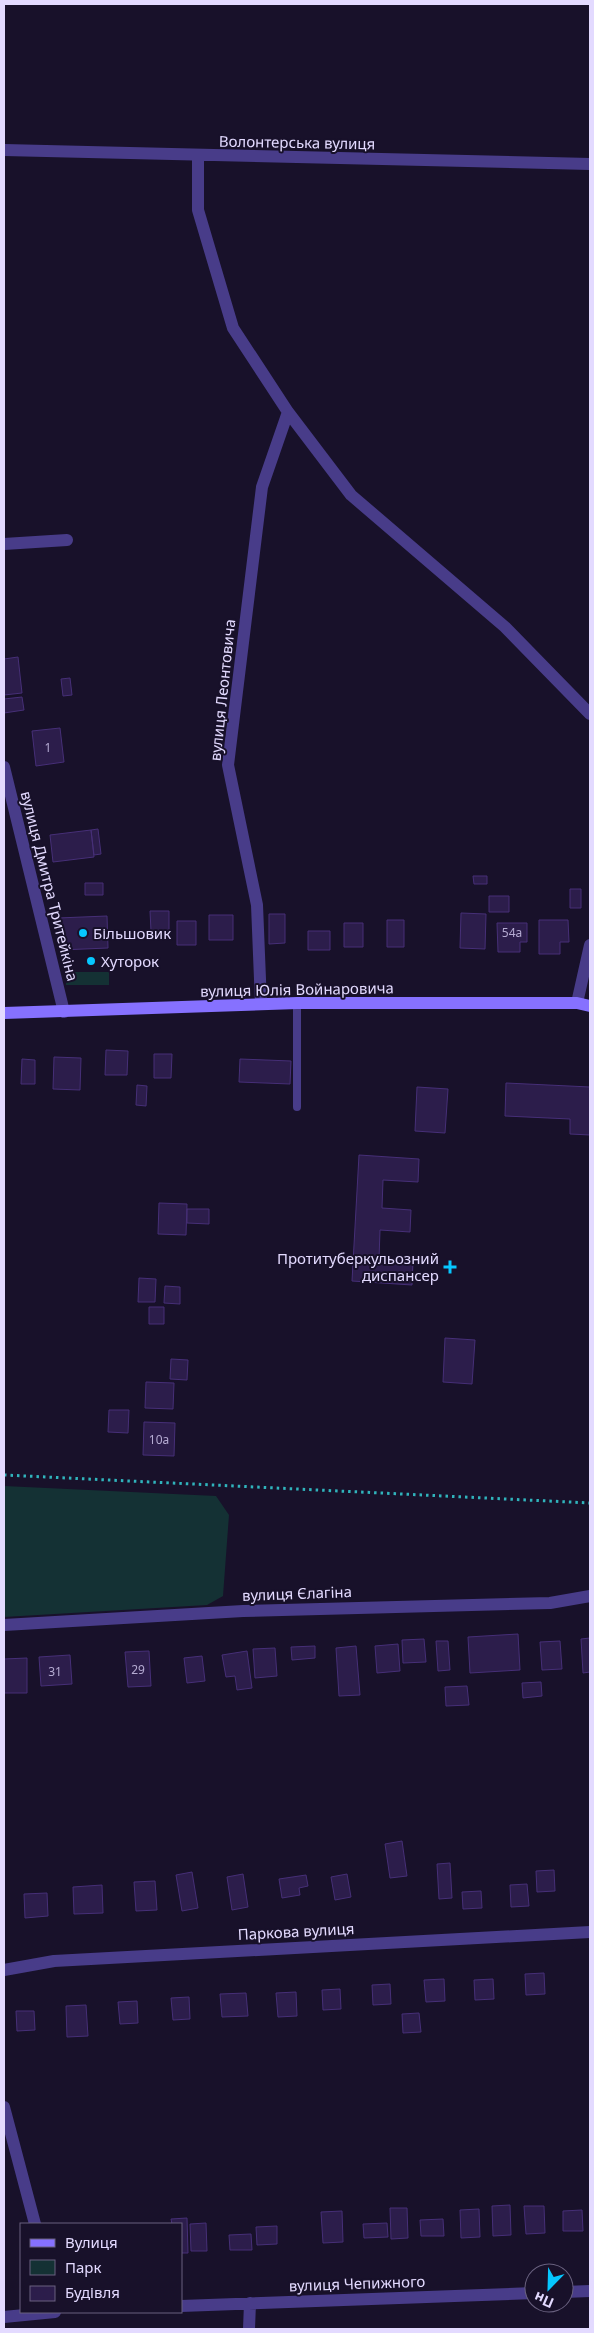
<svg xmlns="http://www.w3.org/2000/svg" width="594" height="2333" font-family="'Noto Sans',sans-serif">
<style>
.green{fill:#143134}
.building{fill:#2c1d4b;stroke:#462f77}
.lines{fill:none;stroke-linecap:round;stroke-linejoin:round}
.path{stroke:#30b4bc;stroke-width:3;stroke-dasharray:2.5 4;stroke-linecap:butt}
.service{stroke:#483c89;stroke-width:8}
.minor{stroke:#483c89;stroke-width:12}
.secondary{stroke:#8671ff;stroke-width:12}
.poi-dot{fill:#06c7ff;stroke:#18112a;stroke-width:2}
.labels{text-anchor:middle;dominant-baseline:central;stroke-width:4;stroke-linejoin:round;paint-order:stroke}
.number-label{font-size:12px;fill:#b5abd2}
.street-label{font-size:15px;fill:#e3daff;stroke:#18112a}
.poi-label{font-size:15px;fill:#e3daff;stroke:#18112a;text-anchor:start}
</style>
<rect width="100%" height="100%" fill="#18112a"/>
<path class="green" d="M66 972H109V985H66Z
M4 1486 216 1496 229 1515 223 1596 207 1605 4 1617Z"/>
<path class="building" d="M18 657 22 693 4 695V659Z
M70 678 72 695 63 696 61 679Z
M22 697 24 710 4 713V699Z
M60 728 64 762 36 766 32 731Z
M98 829 101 854 94 855 91 830Z
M91 830 94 857 53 862 50 835Z
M473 876H487V884H474Z
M85 883H103V895H85Z
M570 889H581V908H570Z
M489 896H509V912H489Z
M150 911H169V931H151Z
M461 913 486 914 485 949 460 948Z
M269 914H285V943L269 944Z
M209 915H233V940H209Z
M107 916 108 948 60 950 58 918Z
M387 920H404V947H387Z
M539 920H568L569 942H560V954H539Z
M177 921H196V945H177Z
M344 923H363V947H344Z
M497 923H527V942H520V952H498Z
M308 931H330V950H308Z
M106 1050 128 1051 127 1075H105Z
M154 1054H172L171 1078H154Z
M54 1057 81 1058 80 1090 53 1089Z
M22 1059 35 1060V1084H21Z
M240 1059 291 1061 290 1084 239 1082Z
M506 1083 590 1087V1135L570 1134V1119L505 1116Z
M137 1085 147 1086 146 1106 136 1105Z
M417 1087 448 1089 445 1133 415 1131Z
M359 1155 419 1159 418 1182 383 1180 382 1208 411 1210 410 1232 380 1230 379 1259 413 1261 412 1285 352 1281Z
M159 1203 187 1204 186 1235 158 1234Z
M187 1209H209V1224L187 1223Z
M139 1278 156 1279 155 1302H138Z
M165 1286 180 1287V1304L164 1303Z
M149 1307H164V1324H149Z
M445 1338 475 1340 472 1384 443 1382Z
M171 1359 188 1360 187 1380 170 1379Z
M146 1382 174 1383 173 1409 145 1408Z
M109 1410H129L128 1433 108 1432Z
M144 1422 175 1423 174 1456 143 1455Z
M518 1634 520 1670 470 1673 468 1637Z
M590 1638V1672L583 1673 581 1639Z
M424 1639 426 1662 403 1663 402 1640Z
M436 1641H448L450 1670 438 1671Z
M560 1641 562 1669 542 1670 540 1642Z
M398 1644 400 1671 377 1673 375 1646Z
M315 1646V1658L292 1660 291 1647Z
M356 1646 360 1695 339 1696 336 1648Z
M275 1648 277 1676 255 1678 253 1649Z
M149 1651 151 1686 128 1687 125 1652Z
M247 1651 252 1688 237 1690 235 1676 226 1677 222 1655Z
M70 1655 72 1684 41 1686 39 1657Z
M202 1656 205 1681 187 1683 184 1658Z
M27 1658V1693H4V1659Z
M541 1682 542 1696 523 1698 522 1683Z
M467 1686 469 1705 446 1706 445 1687Z
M402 1841 407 1876 390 1878 385 1844Z
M450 1863 452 1898 439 1899 437 1864Z
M554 1870 555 1891 537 1892 536 1871Z
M192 1872 198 1908 182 1911 176 1875Z
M243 1874 248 1907 232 1910 227 1877Z
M347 1874 351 1897 335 1900 331 1877Z
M306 1875 308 1886 299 1888 300 1895 282 1898 279 1879Z
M155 1881 157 1910 136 1911 134 1882Z
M527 1884 529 1906 511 1907 510 1885Z
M102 1885 103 1913 74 1914 73 1887Z
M481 1891 482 1908 463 1909 462 1892Z
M47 1893 48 1916 25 1918 24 1894Z
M544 1973 545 1994 526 1995 525 1974Z
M444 1979 445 2001 426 2002 424 1980Z
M493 1979 494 1999 475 2000 474 1980Z
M390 1984 391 2004 373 2005 372 1985Z
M340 1989 341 2009 323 2010 322 1990Z
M296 1992 297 2016 278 2017 276 1993Z
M246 1993 248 2016 222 2017 220 1994Z
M189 1997 190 2019 173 2020 171 1998Z
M137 2001 138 2023 120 2024 118 2002Z
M86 2005 88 2036 67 2037 66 2006Z
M16 2011H34L35 2030 17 2031Z
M419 2013 421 2032 403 2033 402 2014Z
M510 2205 511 2235 493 2236 492 2206Z
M524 2206H544L545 2233 526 2234Z
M390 2208H407L408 2238 391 2239Z
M479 2209 480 2237 461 2238 460 2210Z
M582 2210 583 2231H563V2211Z
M342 2211 343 2242 323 2243 321 2212Z
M187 2218 188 2253H181V2224H172L171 2219Z
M443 2219 444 2236H421L420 2220Z
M206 2223 207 2251H191L190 2224Z
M387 2223 388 2237 364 2238 363 2224Z
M277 2226V2244L257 2245 256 2227Z
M251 2234 252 2250H230L229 2235Z"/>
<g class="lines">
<path class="path" d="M4 1475 590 1503"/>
<path class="service" d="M297 1107V1003"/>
<path class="minor" d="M4 150 590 164
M198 156V210L233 328 288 412 351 495 505 627 590 714
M4 544 67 540
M4 767 64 1012
M577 1003 590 945
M261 1004 257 905 228 765 262 487 288 412
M4 1625 243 1611 550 1603 590 1596
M4 1970 54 1961 590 1932
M4 2107 35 2224
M564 2292 590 2291
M181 2306 534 2293
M4 2317 55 2312
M249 2329 250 2303"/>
<path class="secondary" d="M4 1013 297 1003H577L590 1006"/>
</g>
<g class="poi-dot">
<circle cx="83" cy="933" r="5"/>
<circle cx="91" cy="961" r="5"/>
<path d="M447.5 1259.5h5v5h5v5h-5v5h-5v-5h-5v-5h5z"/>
</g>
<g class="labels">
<g class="number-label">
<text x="48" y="747">1</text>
<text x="512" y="932">54а</text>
<text x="159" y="1439">10а</text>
<text x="138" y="1669">29</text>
<text x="55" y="1671">31</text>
</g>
<g class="street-label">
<text transform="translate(297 142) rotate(1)">Волонтерська вулиця</text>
<text transform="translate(222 690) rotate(-84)">вулиця Леонтовича</text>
<text transform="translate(50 886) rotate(76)">вулиця Дмитра Тритейкіна</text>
<text transform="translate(297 989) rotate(-1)">вулиця Юлія Войнаровича</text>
<text transform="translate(297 1593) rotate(-2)">вулиця Єлагіна</text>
<text transform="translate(296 1931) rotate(-3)">Паркова вулиця</text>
<text transform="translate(357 2283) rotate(-2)">вулиця Чепижного</text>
</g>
<g class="poi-label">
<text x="93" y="933">Більшовик</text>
<text x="101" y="961">Хуторок</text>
<text x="439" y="1258" text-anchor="end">Протитуберкульозний<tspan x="439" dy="17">диспансер</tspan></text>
</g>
</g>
<rect width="594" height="2333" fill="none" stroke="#e3daff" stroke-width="10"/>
<rect x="20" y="2223" width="162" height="90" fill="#18112a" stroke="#69617f"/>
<rect x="30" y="2239" width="25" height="8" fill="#8671ff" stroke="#69617f"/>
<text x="65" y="2248" font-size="15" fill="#e3daff">Вулиця</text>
<rect x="30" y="2260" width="25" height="15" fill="#143134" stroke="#69617f"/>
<text x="65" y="2273" font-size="15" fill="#e3daff">Парк</text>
<rect x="30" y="2286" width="25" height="15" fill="#2c1d4b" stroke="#69617f"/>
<text x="65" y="2298" font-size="15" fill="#e3daff">Будівля</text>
<g transform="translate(549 2288) rotate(203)"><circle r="24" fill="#18112a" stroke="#69617f"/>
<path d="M0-4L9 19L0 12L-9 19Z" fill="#06c7ff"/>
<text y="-8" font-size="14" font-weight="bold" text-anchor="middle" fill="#e3daff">Пн</text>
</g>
</svg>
